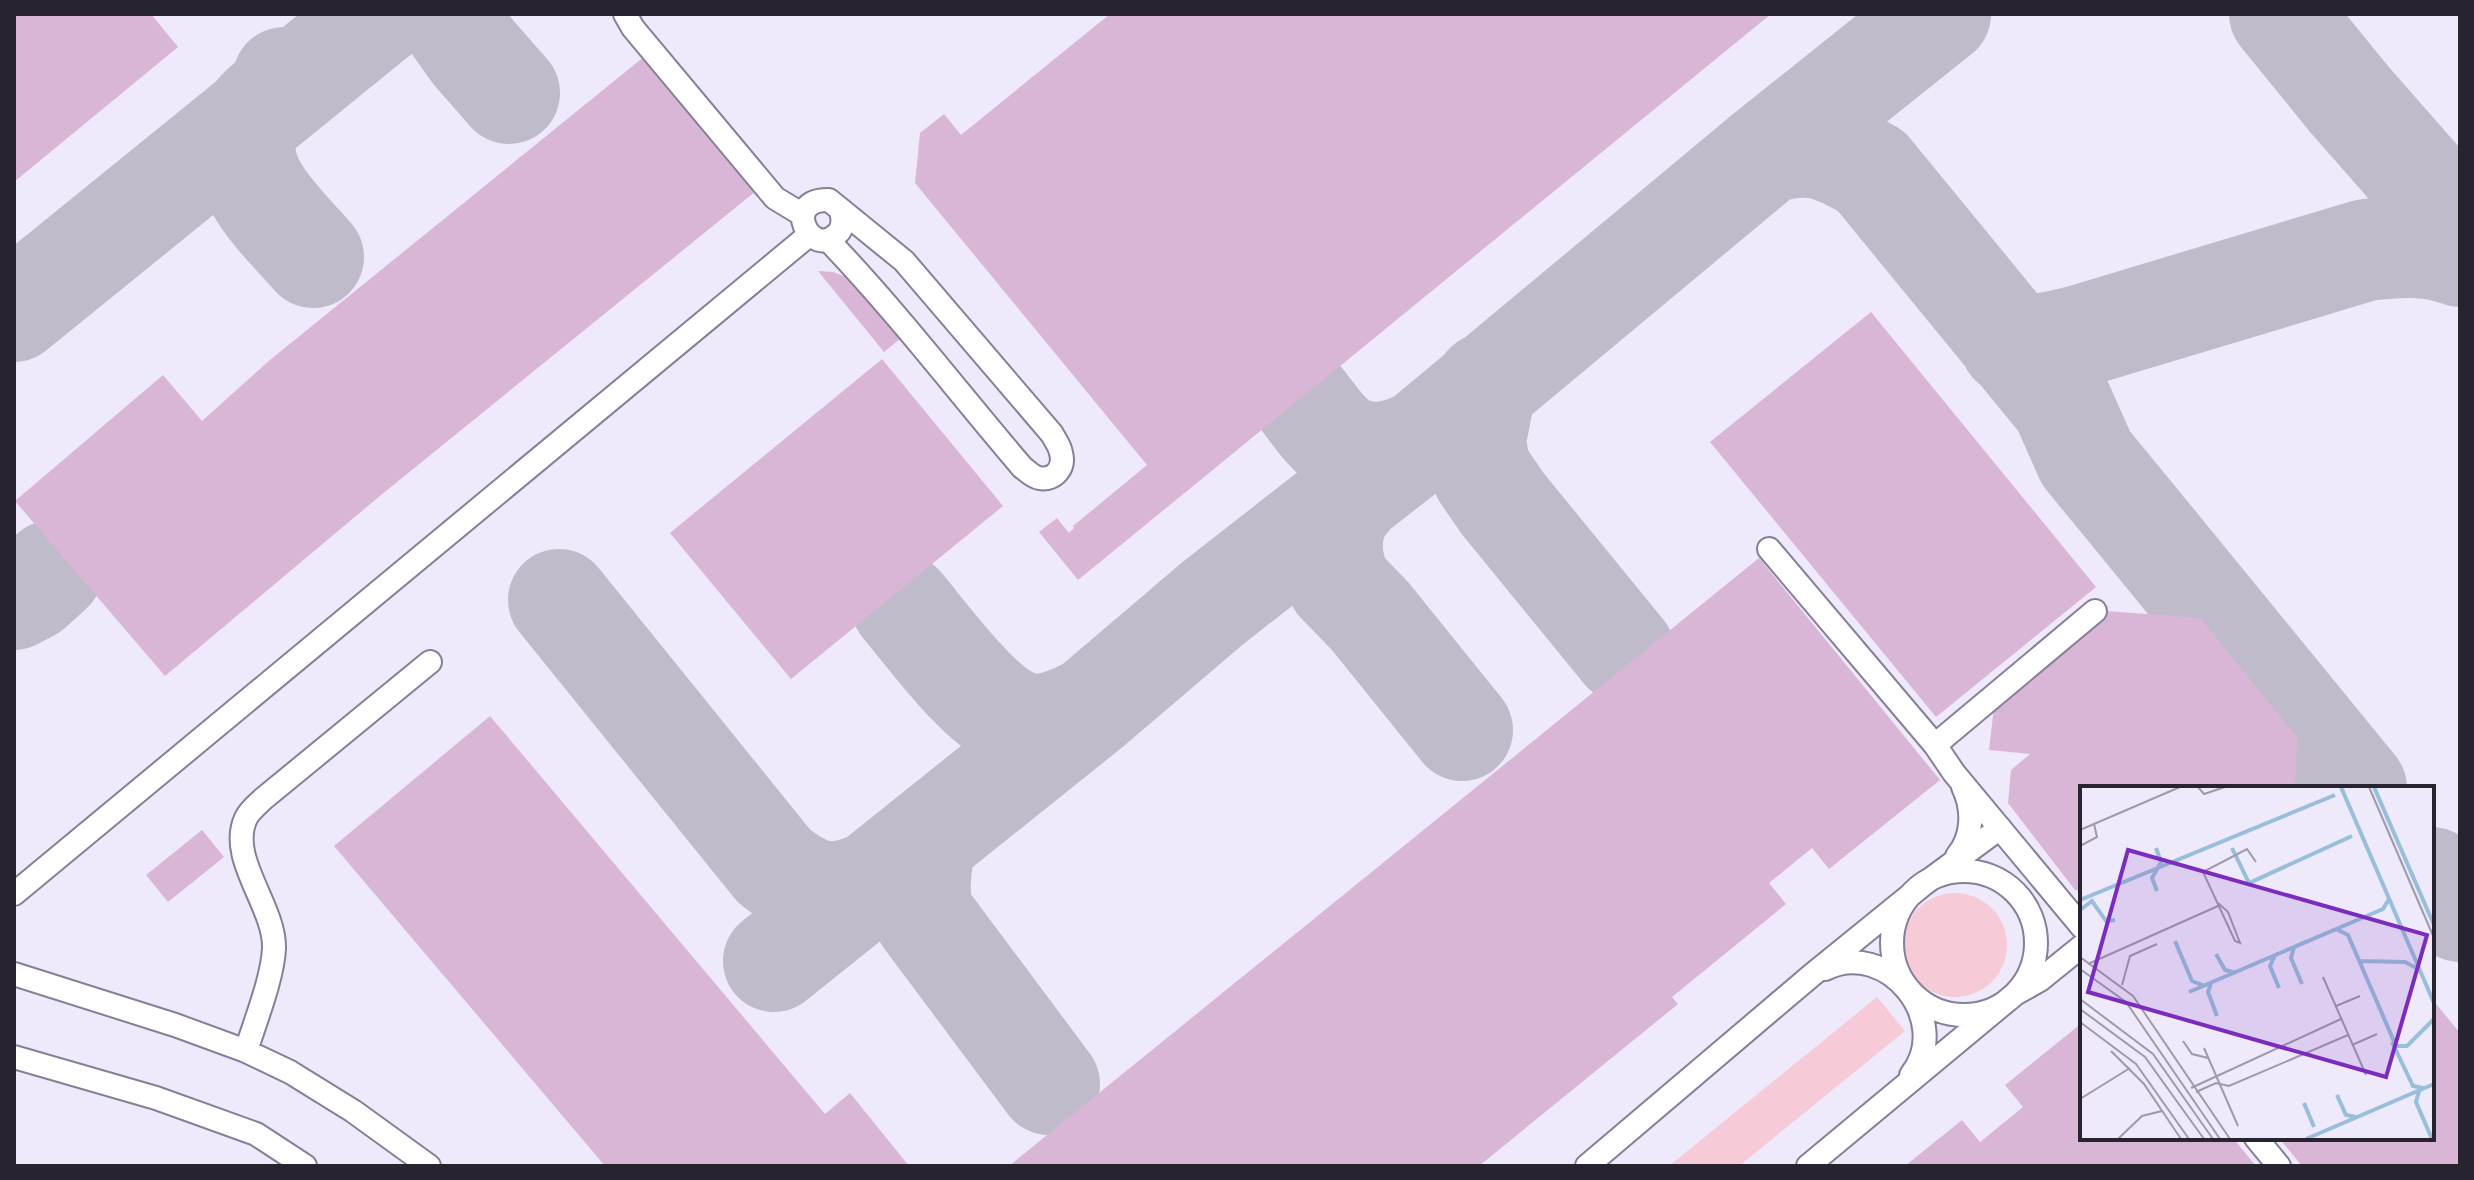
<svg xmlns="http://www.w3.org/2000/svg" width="2474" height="1180" font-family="Figtree,sans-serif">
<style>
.green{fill:#f6cbd7}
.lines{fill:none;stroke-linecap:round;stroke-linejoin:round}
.taxiway{stroke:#c0bbcb;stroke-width:102}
.building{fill:#d9b6d5}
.lane-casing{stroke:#877f9a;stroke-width:26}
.lane{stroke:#fff;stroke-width:22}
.inset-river{fill:none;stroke:#98beda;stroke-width:4}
.inset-road{fill:none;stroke:#9f9aa9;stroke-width:2}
.view{fill:#7b2cbf;fill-opacity:0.15;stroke:#7b2cbf;stroke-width:4}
.inset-edge{fill:none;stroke:#28242f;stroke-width:4}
</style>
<rect width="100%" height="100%" fill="#eee9fb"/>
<path class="green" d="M1903 945a52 52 0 1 1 104 0a52 52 0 1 1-104 0Z
M1877 997 1905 1031 1739 1166H1669Z"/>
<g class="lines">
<path class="taxiway" d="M446 14 473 52 509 93
M2280 14 2349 99 2436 198 2460 230
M284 78C277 100 257 106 250 122 227 175 282 221 313 257
M1766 153C1811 139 1832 149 1871 171L2062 404 2086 458 2132 514 2356 788
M14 311 380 14
M2011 344C2036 347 2056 342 2080 336L2366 250C2397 246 2430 244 2460 256
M1486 384 1475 440 1478 461 1483 475 1503 504 1624 652
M1304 402C1315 416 1327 435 1344 445 1370 459 1401 452 1424 438
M1356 490 1338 513 1332 535V555L1338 583 1370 616 1462 730
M14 599 31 590 52 571
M559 600 774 866C814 898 838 900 883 876
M902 605C929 637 981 710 1020 722 1045 730 1070 718 1091 707
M925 841C921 865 915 894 925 918L1049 1084
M2432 878 2460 911
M774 961 1091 707 1213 603 1424 438 1766 153 1940 14"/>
</g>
<path class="building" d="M14 14H151L178 47 14 182Z
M1110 14H1771L1078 580 1039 532 1057 518 1069 533 1074 528 1073 526 1147 465 915 183 920 133 944 114 961 135Z
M645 56 756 191 381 495 165 676 15 501 163 375 202 421 270 360Z
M818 271 833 272 857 281 906 334 884 352Z
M1871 312 2096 587 1936 717 1710 442Z
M882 359 1003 506 791 679 670 533Z
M1759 558 1940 780 1829 869 1812 848 1769 883 1786 904 1672 997 1678 1004 1479 1166H1009Z
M2106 611 2200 618 2297 737 2295 788H2082V891L2075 890 2008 803 2011 770 2030 754 1989 750 1995 699Z
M490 716 825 1114 850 1093 909 1166H605L334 846Z
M202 830 224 857 168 902 146 875Z
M2432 999 2460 1033V1166H2302L2279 1138H2432Z
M2082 1023V1138H2233L2256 1166H1905L1962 1120 1980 1142 2023 1107 2005 1085Z"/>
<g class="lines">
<g class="lane-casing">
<path id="lane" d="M625 14 633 28 775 198 803 215
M828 240C897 312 957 391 1022 467 1027 471 1033 477 1039 478 1055 481 1065 467 1061 453 1060 446 1055 440 1052 434L904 261 829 200C780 199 811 260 837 234 844 228 843 219 841 211
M1769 549 1935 745 1954 773 2082 927
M1935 745 2095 611
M1957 856C1973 837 1974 810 1963 787
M1892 943a72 72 0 1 1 144 0a72 72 0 1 1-144 0Z
M14 894 809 235
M1825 969C1887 938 1954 1021 1911 1075
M14 974 175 1025 246 1051 290 1072 353 1111 429 1166
M246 1051C255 1022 273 977 274 948 275 906 227 858 246 818 250 810 257 805 263 799L430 662
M14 1057 156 1098 256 1134 305 1166
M2256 1138 2279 1166
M1587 1166 1812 975 1924 884 2000 828
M1808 1166 2015 994 2040 980 2082 946"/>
</g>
<use href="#lane" class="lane"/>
</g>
<g transform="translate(2080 786)">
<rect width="354" height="354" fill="#eee9fb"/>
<path class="inset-river" d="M261 1 354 217M294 1 354 139M76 62 81 76 72 92 77 105M152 62 169 97 272 50M0 114 255 9M0 124 12 115 26 135 35 134M256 143 268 149 316 260H327L354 233M95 155 112 195 125 200M214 161 211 172 222 198M136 168 145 184 156 187M195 169 190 180 199 202M279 175 325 176 340 184M131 197 128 206 137 230M109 206 303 123 309 113M312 256 333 300 343 302M339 305 336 316 352 353M257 309 266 329 276 331M224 317 234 341M226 353 354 298"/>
<path class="inset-road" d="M118 1 124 8 145 1M289 1 354 152M0 44 100 1M0 60 17 51 14 38M138 117 148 126 160 157 155 155 123 86 167 63 176 76M0 171 53 210 150 353M8 178 138 120M0 183 46 216 140 353M243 191 286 289M42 199 50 170 77 158M0 213 73 268 133 353M256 220 280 210M0 223 65 271 124 353M0 236 56 278 109 353M103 255 112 268 128 272M272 259 297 248M124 262 158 340M31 265 64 298 101 353M111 302 261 233M116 306 136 297 149 300 268 249M0 313 50 282M38 353 62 330 82 325"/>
<path class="view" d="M48 64 347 149 306 291 8 206Z"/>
<rect width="354" height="354" class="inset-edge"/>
</g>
<rect width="2474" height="1180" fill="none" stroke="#28242f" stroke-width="32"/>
</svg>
